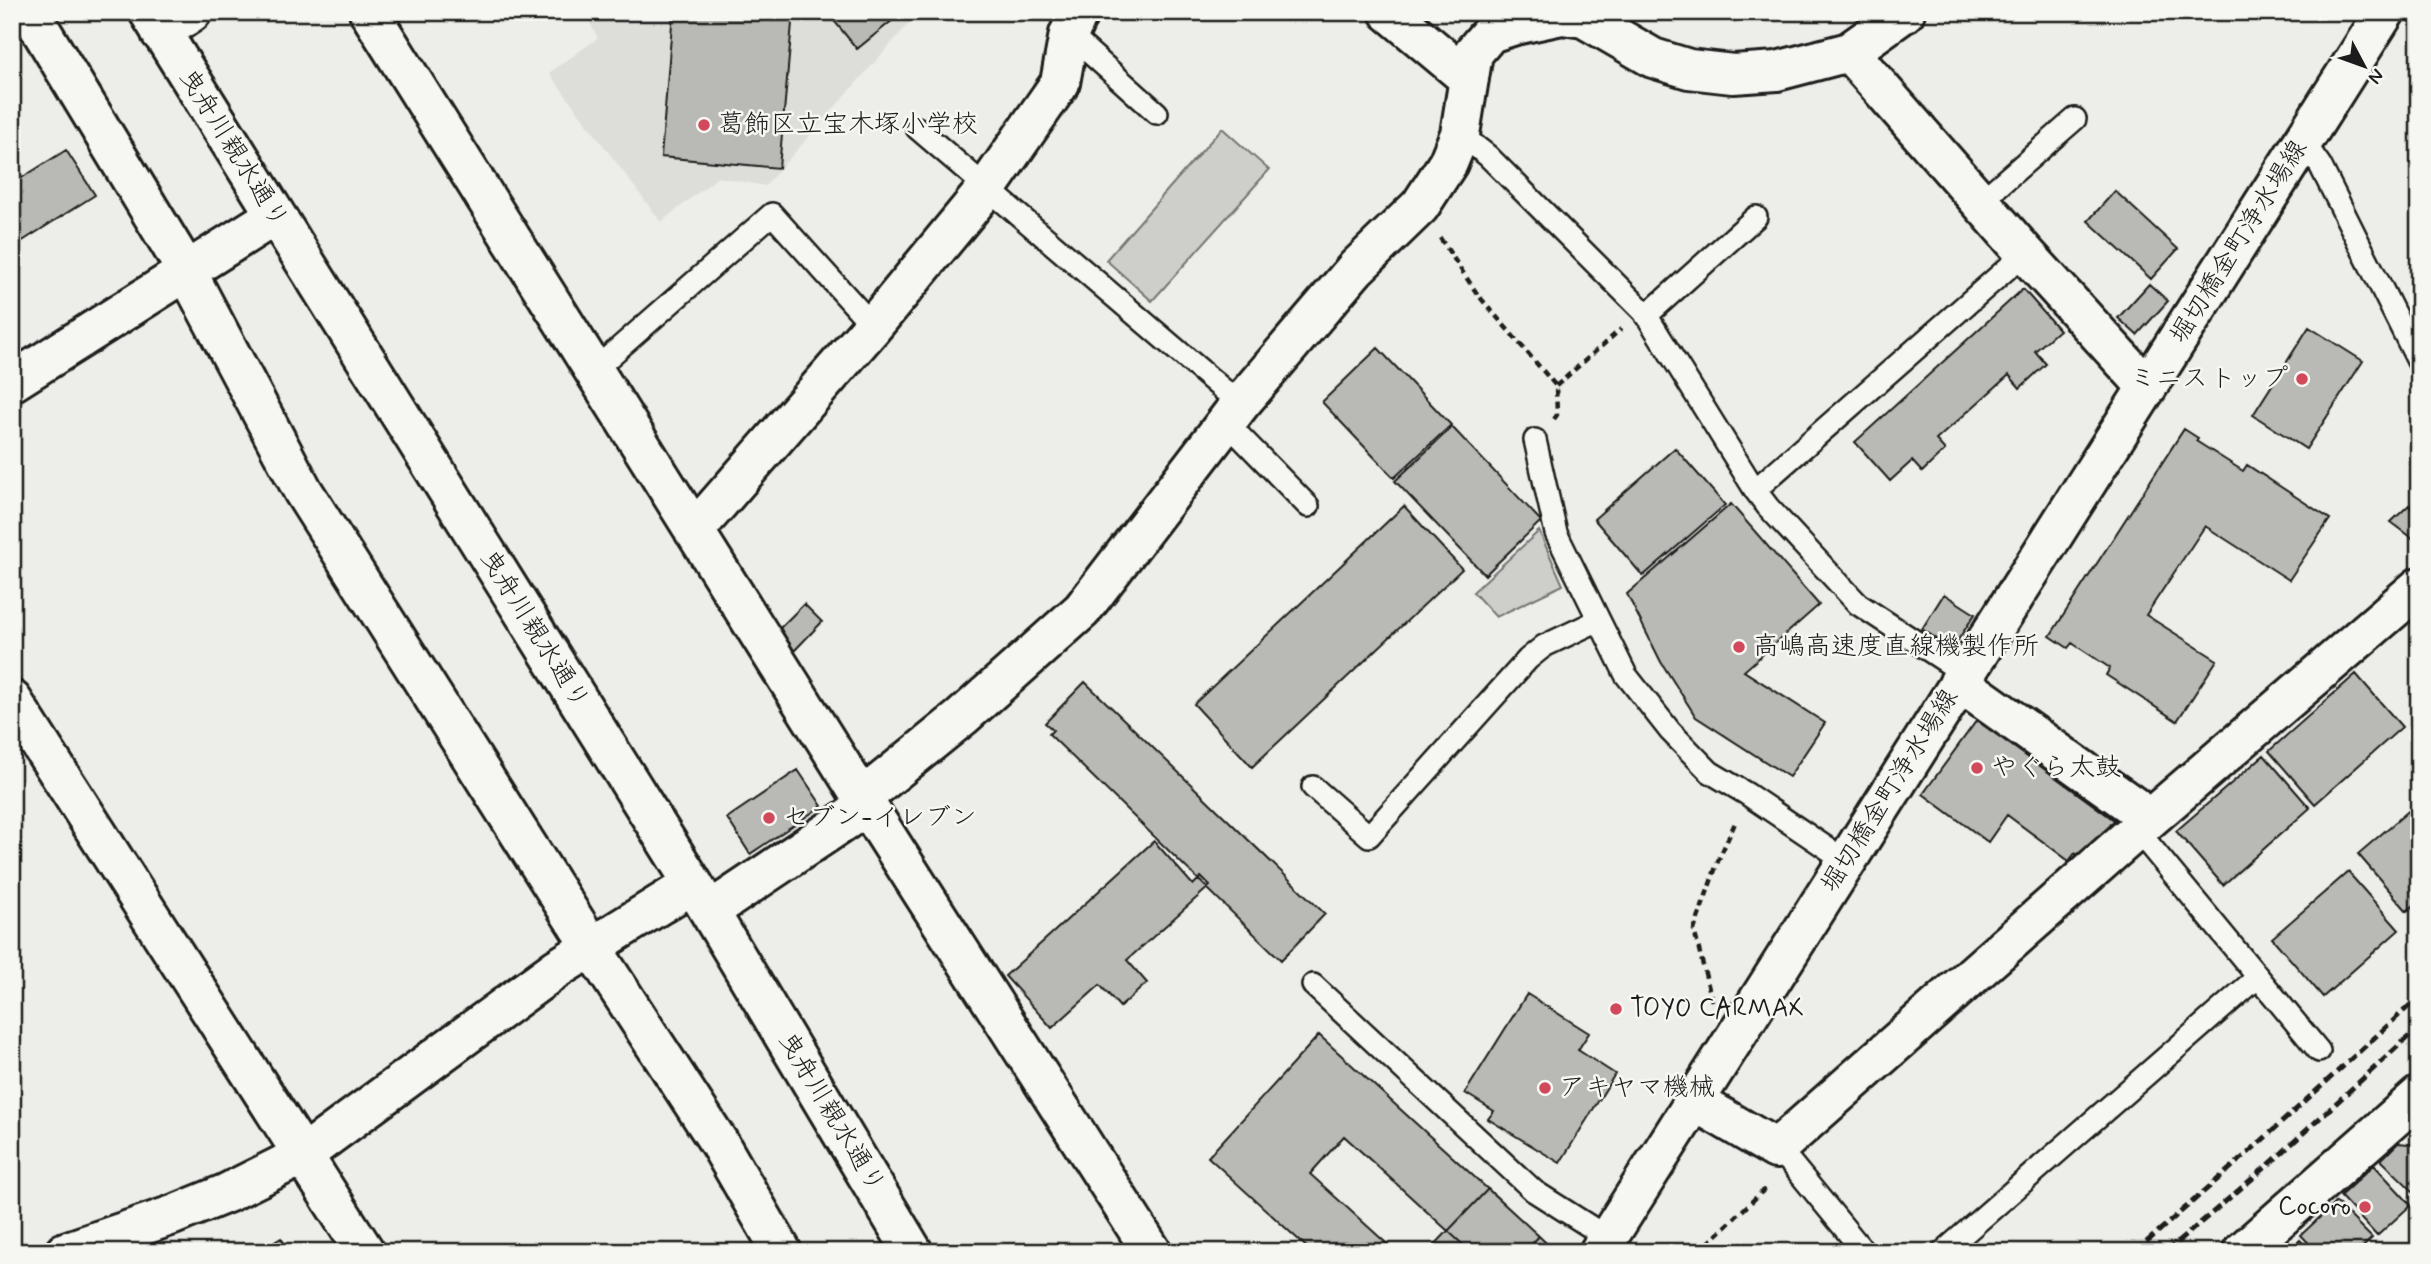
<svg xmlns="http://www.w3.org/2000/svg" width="2431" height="1264" font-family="Mynerve,'Klee One',sans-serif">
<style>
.built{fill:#ddddda}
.green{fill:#cececb;stroke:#757574;stroke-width:2}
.building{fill:#b9b9b6;stroke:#1c1c1c;stroke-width:2}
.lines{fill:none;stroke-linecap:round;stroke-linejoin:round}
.service-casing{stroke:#1c1c1c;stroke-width:26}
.minor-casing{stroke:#1c1c1c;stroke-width:44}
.tertiary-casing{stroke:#1c1c1c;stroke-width:44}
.path{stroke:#1c1c1c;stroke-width:4.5;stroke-dasharray:7 5;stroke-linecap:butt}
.service{stroke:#f6f6f2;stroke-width:21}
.minor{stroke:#f6f6f2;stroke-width:38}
.tertiary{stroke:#f6f6f2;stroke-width:38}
.rail{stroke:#1c1c1c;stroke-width:5;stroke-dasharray:10 5;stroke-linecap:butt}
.poi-dot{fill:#d1495b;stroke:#f6f6f2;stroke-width:2.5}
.labels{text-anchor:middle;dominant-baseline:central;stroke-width:5;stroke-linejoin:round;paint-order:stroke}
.poi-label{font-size:26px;fill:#1c1c1c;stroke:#f6f6f2;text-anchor:start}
.street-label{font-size:26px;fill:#1c1c1c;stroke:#f6f6f2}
</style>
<rect width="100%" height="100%" fill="#edede9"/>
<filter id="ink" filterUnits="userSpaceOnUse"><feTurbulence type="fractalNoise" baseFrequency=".0143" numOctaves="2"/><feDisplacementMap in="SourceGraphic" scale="14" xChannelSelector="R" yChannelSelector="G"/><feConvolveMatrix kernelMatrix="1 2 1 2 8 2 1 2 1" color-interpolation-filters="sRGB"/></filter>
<g filter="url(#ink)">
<path class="built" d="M584 12H919L765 186 718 177 661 222 549 73 598 38Z"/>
<path class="green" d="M1222 128 1269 170 1152 301 1106 260Z
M1539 531 1563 585 1496 617 1473 592Z"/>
<path class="building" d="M673 12H793L779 168 661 157Z
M827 12H897L899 15 857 49Z
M66 150 95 195 13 247 12 184Z
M2115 191 2178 249 2151 279 2088 221Z
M2149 284 2168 301 2137 335 2118 318Z
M2023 289 2059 330 2035 351 2046 364 2020 388 2009 375 1936 440 1945 450 1922 472 1912 461 1890 481 1855 442Z
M2309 327 2363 361 2306 449 2253 415Z
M1378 348 1451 425 1394 478 1322 402Z
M1452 427 1541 521 1485 575 1395 481Z
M2184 429 2198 438 2196 441 2243 471 2247 465 2330 519 2289 580 2205 526 2146 615 2217 660 2177 721 2106 675 2110 668 2072 643 2068 648 2050 636Z
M1675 448 1725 505 1643 576 1594 519Z
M1731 504 1819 605 1744 671 1825 723 1789 777 1696 717 1661 662 1627 594Z
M2409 505 2414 511 2419 507V543L2391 522Z
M1404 506 1462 569 1252 767 1194 704Z
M1944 594 1975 614 1952 649 1922 629Z
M804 604 822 622 794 651 780 628Z
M2356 674 2402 727 2315 804 2269 751Z
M1085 682 1325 914 1281 960 1049 734 1053 730 1045 723Z
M1977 720 2114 820 2085 860 2075 853 2069 861 2007 815 1988 842 1923 794Z
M2264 755 2310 808 2223 885 2176 831Z
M798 770 822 806 750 854 727 818Z
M2419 802V901L2407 911 2358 854Z
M1154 841 1193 885 1201 877 1210 886 1127 960 1147 983 1120 1007 1100 985 1052 1028 1005 976Z
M2348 872 2399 930 2323 997 2272 938Z
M1527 994 1589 1033 1578 1050 1615 1074 1560 1163 1488 1119 1494 1111 1465 1093Z
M1319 1035 1539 1236 1525 1252H1471L1344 1136 1310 1174 1396 1252H1312L1208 1157Z
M2398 1143 2419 1145V1197L2381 1160Z
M2374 1165 2411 1205 2377 1236 2340 1196Z
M1488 1189 1556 1252H1428Z
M2336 1202 2372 1238 2358 1252H2317L2301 1235Z
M281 1238 290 1252H258Z
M2300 1240 2311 1252H2287Z"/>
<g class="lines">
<g class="service-casing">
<path id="service" d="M1069 34 1157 113
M917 128 1240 404
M1460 134 1488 156 1645 313 1755 490 1768 507 1858 604 1965 674
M2303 141 2320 165 2419 363
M1980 202 2075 119
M1646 316 1756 217
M593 371 772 214 873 326
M1226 422 1308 506
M1535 440 1556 533 1626 675 1670 731 1710 772 1747 794 1846 861
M1755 490 2025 253
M1313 787 1369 836 1528 659 1544 646 1599 620
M2137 830 2319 1051
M1313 985 1534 1191 1608 1238 1612 1244
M1776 1149 1791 1163 1864 1252
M1943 1252 2258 977"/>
</g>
<g class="minor-casing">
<path id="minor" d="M30 12 186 270 303 491 592 948 719 1143 782 1252
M369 12 862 798 1152 1252
M1389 12 1469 79
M161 33 192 12
M1849 52 2025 253 2147 387
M12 382 274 216
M694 531 873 326 987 188 1060 83 1069 34 1079 12
M1959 682 2133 806 2147 821
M12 700 365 1252
M862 798 962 717 1082 610 1240 404 1356 268 1420 206 1448 163 1460 134 1473 53 1490 33 1515 25 1562 15 1584 18 1653 58 1689 69 1733 74 1777 71 1849 52 1905 12
M710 911 867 806
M1694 1101 1776 1149 2147 821 2419 587
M2242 1252 2419 1096"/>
</g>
<g class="tertiary-casing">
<path id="tertiary" d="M149 12 693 884 913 1252
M65 1252 173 1215 227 1193 303 1155 556 969 693 884
M1599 1252 2385 12"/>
</g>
<path class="path" d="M1440 238 1478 295 1556 386 1557 415 1554 419
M1556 386 1621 329
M1712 1001 1694 930 1718 861 1735 823
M1699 1252 1767 1187"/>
<use href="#service" class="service"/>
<use href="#minor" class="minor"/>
<use href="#tertiary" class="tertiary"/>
<path class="rail" d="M2135 1252 2258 1144 2419 997
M2166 1252 2273 1161 2419 1027"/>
</g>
</g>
<g class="poi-dot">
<circle cx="704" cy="125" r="7"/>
<circle cx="2302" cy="379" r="7"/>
<circle cx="1739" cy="647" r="7"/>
<circle cx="1977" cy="768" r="7"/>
<circle cx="769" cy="818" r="7"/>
<circle cx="1616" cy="1009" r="7"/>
<circle cx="1545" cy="1088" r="7"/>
<circle cx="2365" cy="1207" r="7"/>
</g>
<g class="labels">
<g class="poi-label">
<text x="718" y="125">葛飾区立宝木塚小学校</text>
<text x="2288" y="379" text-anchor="end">ミニストップ</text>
<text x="1753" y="647">高嶋高速度直線機製作所</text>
<text x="1991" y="768">やぐら太鼓</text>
<text x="783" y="818">セブン-イレブン</text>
<text x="1630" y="1009">TOYO CARMAX</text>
<text x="1559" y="1088">アキヤマ機械</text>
<text x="2351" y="1207" text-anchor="end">Cocoro</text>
</g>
<g class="street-label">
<text transform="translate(233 149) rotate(58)">曳舟川親水通り</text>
<text transform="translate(2239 242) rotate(-58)">堀切橋金町浄水場線</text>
<text transform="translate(534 630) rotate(58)">曳舟川親水通り</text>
<text transform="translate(1890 791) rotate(-58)">堀切橋金町浄水場線</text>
<text transform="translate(831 1113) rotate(59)">曳舟川親水通り</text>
</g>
</g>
<rect width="2431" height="1264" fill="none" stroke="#f6f6f2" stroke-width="42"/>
<rect x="21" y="21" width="2389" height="1222" fill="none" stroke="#1c1c1c" stroke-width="2.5" filter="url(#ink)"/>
<g transform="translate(2364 66) rotate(131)" stroke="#f6f6f2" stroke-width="5" paint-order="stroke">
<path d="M0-5L12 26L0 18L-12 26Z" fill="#1c1c1c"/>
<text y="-10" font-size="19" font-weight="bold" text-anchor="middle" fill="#1c1c1c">N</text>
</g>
</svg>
